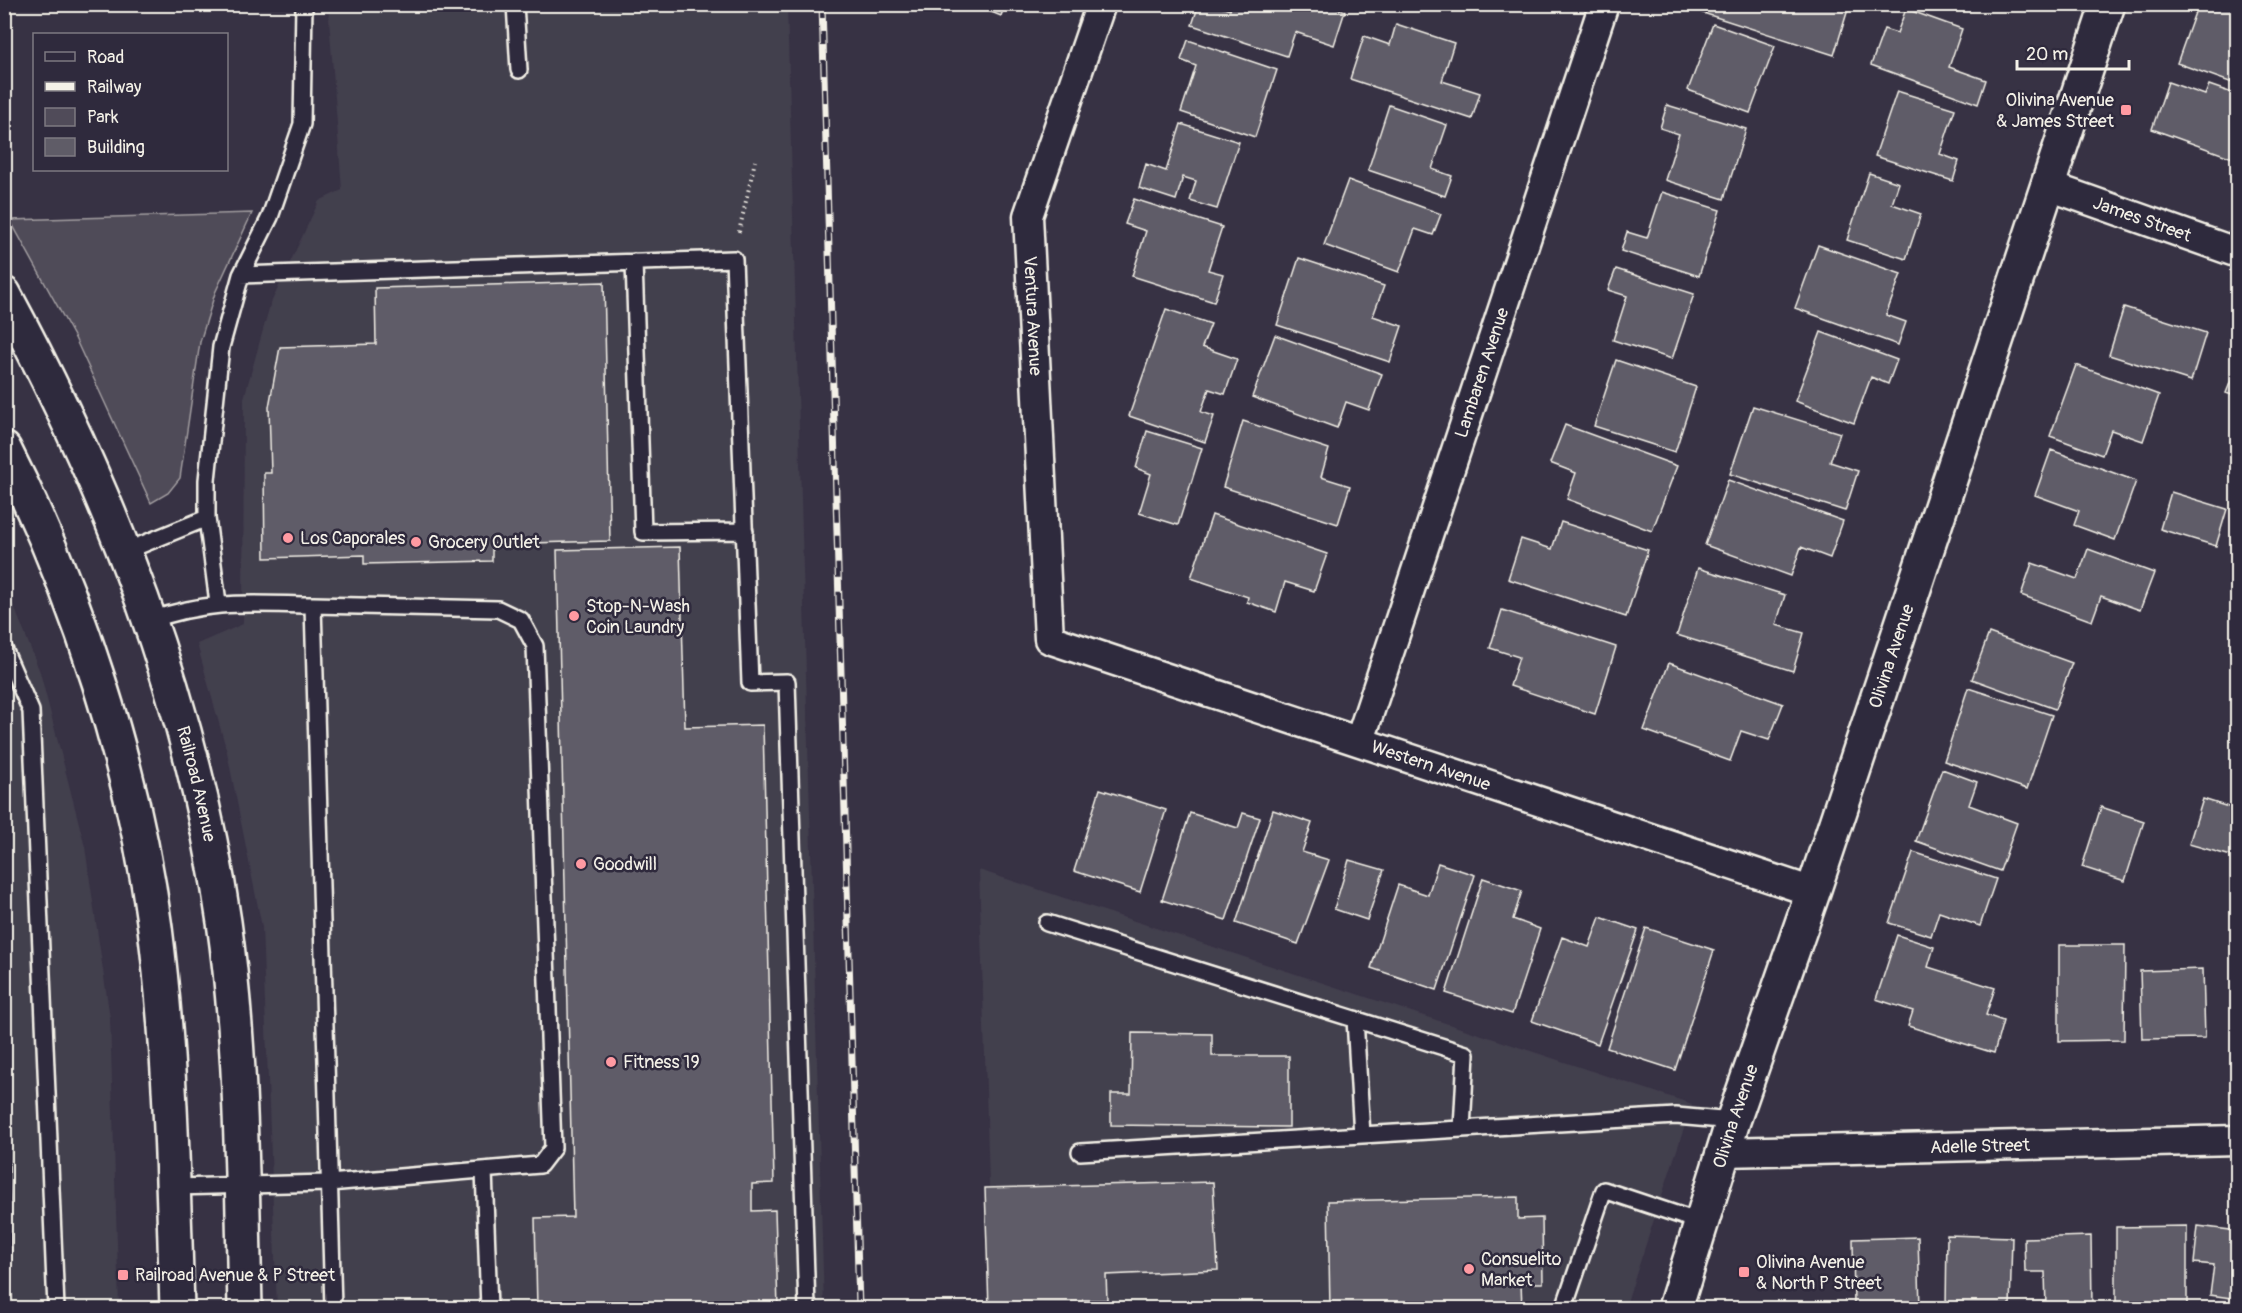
<svg xmlns="http://www.w3.org/2000/svg" width="2242" height="1313" font-family="Pangolin,sans-serif">
<style>
.built{fill:#433f4e}
.green{fill:#504b59;stroke:#a29ea0;stroke-width:1.5}
.building{fill:#5f5c67;stroke:#f4f1e8;stroke-width:1.5}
.lines{fill:none;stroke-linecap:round;stroke-linejoin:round}
.service-casing{stroke:#f4f1e8;stroke-width:20}
.minor-casing{stroke:#f4f1e8;stroke-width:33}
.tertiary-casing{stroke:#f4f1e8;stroke-width:38}
.primary-casing{stroke:#f4f1e8;stroke-width:38}
.path{stroke:#f4f1e8;stroke-width:4;stroke-dasharray:1.5 4.5;stroke-linecap:butt}
.service{stroke:#2f2a3d;stroke-width:15}
.minor{stroke:#2f2a3d;stroke-width:28}
.tertiary{stroke:#2f2a3d;stroke-width:33}
.primary{stroke:#2f2a3d;stroke-width:33}
.rail-casing{stroke:#f4f1e8;stroke-width:7}
.rail{stroke:#2f2a3d;stroke-width:4.5;stroke-dasharray:14;stroke-linecap:butt}
.poi-dot{fill:#ff9aa2;stroke:#2f2a3d;stroke-width:2}
.labels{text-anchor:middle;dominant-baseline:central;stroke-width:5;stroke-linejoin:round;paint-order:stroke}
.poi-label{font-size:18px;fill:#f4f1e8;stroke:#2f2a3d;text-anchor:start}
.street-label{font-size:18px;fill:#f4f1e8;stroke:#2f2a3d}
</style>
<rect width="100%" height="100%" fill="#373244"/>
<filter id="ink" filterUnits="userSpaceOnUse"><feTurbulence type="fractalNoise" baseFrequency=".0167" numOctaves="2"/><feDisplacementMap in="SourceGraphic" scale="12" xChannelSelector="R" yChannelSelector="G"/><feConvolveMatrix kernelMatrix="1 2 1 2 8 2 1 2 1" color-interpolation-filters="sRGB"/></filter>
<g filter="url(#ink)">
<path class="built" d="M328 5H787L824 1308H277L262 927 227 752 197 644 243 624 244 398 270 305 319 201 342 190Z
M4 581 40 672 85 847 110 1018 119 1308H5Z
M979 870 1692 1104 1625 1308H993Z"/>
<path class="green" d="M252 213 215 293 200 342 180 478 168 493 151 503 75 338 10 220Z"/>
<path class="building" d="M972 4H1005L1001 16Z
M1199 4H1213L1230 10 1232 4H1326L1345 11 1334 45 1295 32 1287 56 1192 25Z
M1702 4H1844L1849 6 1834 55 1700 12Z
M2198 4 2238 5V85L2177 63Z
M1906 9 1962 29 1949 67 1986 80 1978 104 1871 65 1884 29 1897 33Z
M1396 24 1454 43 1442 81 1480 93 1472 119 1350 79 1364 36 1390 45Z
M1713 24 1775 46 1750 113 1688 90Z
M1188 40 1277 70 1255 137 1181 112 1196 66 1181 60Z
M2168 82 2205 95 2209 85 2238 95V160L2152 129Z
M1897 91 1955 109 1940 154 1959 161 1953 181 1875 156Z
M1389 105 1447 125 1432 169 1452 176 1445 196 1368 170Z
M1667 105 1746 129 1724 199 1665 180 1679 134 1660 128Z
M1181 124 1239 142 1217 209 1190 201 1196 181 1183 177 1176 200 1139 188 1146 164 1166 171Z
M1869 173 1899 183 1892 204 1921 214 1906 259 1847 240Z
M1348 180 1441 214 1433 235 1415 229 1399 272 1324 245Z
M1662 192 1720 210 1699 276 1621 251 1627 232 1647 238Z
M1134 199 1222 227 1208 270 1223 274 1214 302 1132 276 1146 231 1125 224Z
M1818 245 1901 274 1886 315 1906 322 1898 345 1795 308Z
M1299 258 1384 286 1373 316 1402 326 1390 362 1277 325Z
M1616 269 1694 294 1672 359 1613 340 1627 296 1608 290Z
M604 282 610 541 492 544V561L364 564V555L265 558 264 473H271L269 407 280 347 376 344 375 288Z
M2124 307 2206 333 2191 381 2109 355Z
M1166 309 1211 324 1202 347 1237 359 1225 394 1209 389 1201 412 1214 416 1205 442 1129 416Z
M1821 332 1897 360 1888 384 1871 377 1854 423 1795 401Z
M1275 335 1382 374 1369 410 1346 402 1337 428 1252 397Z
M1616 360 1696 387 1675 452 1594 426Z
M2238 363V397L2226 393Z
M2076 365 2159 395 2143 441 2111 430 2102 455 2050 436Z
M1753 406 1840 433 1830 462 1858 471 1845 511 1730 474Z
M1243 421 1329 449 1321 477 1350 486 1338 524 1223 487Z
M1565 425 1677 466 1652 531 1567 499 1576 473 1550 463Z
M1147 431 1202 448 1178 525 1139 513 1151 474 1136 468Z
M2051 450 2136 481 2115 540 2074 525 2079 511 2035 495Z
M1728 480 1843 521 1830 558 1801 547 1791 576 1705 545Z
M2171 492 2227 509 2216 546 2160 529Z
M1212 515 1327 554 1314 591 1285 582 1276 612 1247 602 1248 597 1191 578Z
M1561 522 1648 550 1626 617 1508 579 1521 539 1552 549Z
M680 547 685 727 763 725 774 1183 752 1184V1211L775 1210 778 1308H537L535 1218 573 1217 557 550Z
M2088 549 2154 573 2140 610 2101 596 2092 621 2021 595 2032 563 2077 579Z
M1698 568 1785 595 1776 625 1804 633 1793 671 1677 635Z
M1502 610 1616 647 1595 714 1510 686 1519 657 1490 648Z
M1989 633 2072 663 2055 709 1972 679Z
M1669 663 1783 704 1769 740 1741 731 1730 761 1644 730Z
M1968 688 2052 715 2027 789 1944 761Z
M4 713 11 727V755H4Z
M1942 769 1977 782 1969 805 2017 823 2000 871 1916 841Z
M1100 789 1166 810 1140 892 1074 871Z
M2203 799 2238 810V858L2189 844Z
M2101 807 2144 821 2125 881 2082 867Z
M1273 810 1312 823 1302 852 1329 860 1298 944 1236 923Z
M1190 813 1238 828 1243 813 1260 818 1226 920 1162 900Z
M1913 852 1996 879 1980 926 1939 912 1931 936 1889 923Z
M1349 860 1384 870 1367 920 1334 909Z
M1438 863 1475 875 1437 990 1371 968 1398 885 1428 895Z
M1483 878 1522 891 1513 919 1540 929 1512 1014 1446 993Z
M1600 917 1638 930 1598 1044 1532 1021 1562 937 1589 947Z
M1646 928 1714 950 1675 1070 1607 1048Z
M1897 935 1934 947 1928 967 1995 988 1986 1015 2003 1021 1994 1053 1908 1026 1913 1011 1876 999Z
M2059 945H2125L2124 1040 2059 1041Z
M2203 969 2205 1038 2142 1039 2140 971Z
M1132 1033 1212 1034V1056H1289V1127L1111 1125V1094H1131Z
M4 1121H8L12 1308H4Z
M1213 1182 1218 1270 1106 1275 1107 1300H1083V1308H989L985 1188Z
M1518 1197V1219L1542 1218 1543 1283H1521L1522 1308H1330L1328 1201Z
M2187 1226V1308H2116V1227Z
M2198 1226 2238 1231V1299L2210 1295 2214 1265 2194 1263Z
M1947 1235 2012 1237 2010 1308H1946Z
M2091 1236 2092 1306 2046 1308 2045 1272H2025L2024 1238Z
M1918 1237 1920 1308H1854L1853 1239Z"/>
<g class="lines">
<g class="service-casing">
<path id="service" d="M515 4 519 70
M634 262 643 532 745 531
M241 275 734 259 750 683 787 682 807 1308
M126 551 207 518
M218 603 207 518V480L221 347 241 275 270 217 302 124 304 4
M151 620C211 599 252 604 313 605L333 1308
M4 649 31 711 56 1308
M1047 923 1466 1054 1462 1129
M1355 1019 1362 1135
M1080 1152 1676 1116 1733 1121
M484 1170 489 1308
M174 1187 329 1183 540 1165 553 1148 535 646 521 620 498 609 313 605
M1564 1308 1604 1190 1703 1223"/>
</g>
<g class="minor-casing">
<g id="minor">
<path id="s1" d="M1101 4 1028 216 1049 639 1813 892"/>
<path id="s2" d="M2046 185 2238 253"/>
<path id="s3" d="M1360 740 1604 4"/>
<path id="s4" d="M1724 1152 2238 1140"/>
</g>
</g>
<g class="tertiary-casing">
<g id="tertiary">
<path id="s5" d="M1675 1308 1733 1121 1813 892 2108 4"/>
</g>
</g>
<g class="primary-casing">
<g id="primary">
<path id="s6" d="M4 294C110 491 192 700 224 922 242 1050 242 1180 245 1308"/>
<path d="M4 449C77 592 134 768 155 928 171 1054 173 1181 177 1308"/>
</g>
</g>
<path class="path" d="M739 232 755 161"/>
<use href="#service" class="service"/>
<use href="#minor" class="minor"/>
<use href="#tertiary" class="tertiary"/>
<use href="#primary" class="primary"/>
<g class="rail-casing">
<path id="rail" d="M822 4 859 1308"/>
</g>
<use href="#rail" class="rail"/>
</g>
</g>
<g class="poi-dot">
<rect x="2120" y="104" width="12" height="12" rx="3"/>
<circle cx="288" cy="538" r="6"/>
<circle cx="416" cy="542" r="6"/>
<circle cx="574" cy="616" r="6"/>
<circle cx="581" cy="864" r="6"/>
<circle cx="611" cy="1062" r="6"/>
<circle cx="1469" cy="1269" r="6"/>
<rect x="1738" y="1266" width="12" height="12" rx="3"/>
<rect x="117" y="1269" width="12" height="12" rx="3"/>
</g>
<g class="labels">
<g class="poi-label">
<text x="2114" y="100" text-anchor="end">Olivina Avenue<tspan x="2114" dy="21">&amp; James Street</tspan></text>
<text x="300" y="538">Los Caporales</text>
<text x="428" y="542">Grocery Outlet</text>
<text x="586" y="606">Stop-N-Wash<tspan x="586" dy="21">Coin Laundry</tspan></text>
<text x="593" y="864">Goodwill</text>
<text x="623" y="1062">Fitness 19</text>
<text x="1481" y="1259">Consuelito<tspan x="1481" dy="21">Market</tspan></text>
<text x="1756" y="1262">Olivina Avenue<tspan x="1756" dy="21">&amp; North P Street</tspan></text>
<text x="135" y="1275">Railroad Avenue &amp; P Street</text>
</g>
<g class="street-label">
<text stroke="none"><textPath href="#s2" startOffset="102">James Street</textPath></text>
<text stroke="none"><textPath href="#s1" startOffset="324">Ventura Avenue</textPath></text>
<text stroke="none"><textPath href="#s3" startOffset="387">Lambaren Avenue</textPath></text>
<text stroke="none"><textPath href="#s5" startOffset="687">Olivina Avenue</textPath></text>
<text stroke="none"><textPath href="#s1" startOffset="1050">Western Avenue</textPath></text>
<text stroke="none"><textPath href="#s6" startOffset="528">Railroad Avenue</textPath></text>
<text stroke="none"><textPath href="#s5" startOffset="201">Olivina Avenue</textPath></text>
<text stroke="none"><textPath href="#s4" startOffset="256">Adelle Street</textPath></text>
</g>
</g>
<rect width="2242" height="1313" fill="none" stroke="#2f2a3d" stroke-width="24"/>
<rect x="12" y="12" width="2218" height="1289" fill="none" stroke="#f4f1e8" stroke-width="2" filter="url(#ink)"/>
<rect x="33" y="33" width="195" height="138" fill="#2f2a3d" stroke="#7e7a81" stroke-width="1.5"/>
<rect x="45" y="52" width="30" height="9" fill="#2f2a3d" stroke="#7e7a81" stroke-width="1.5"/>
<text x="87" y="63" font-size="18" fill="#f4f1e8">Road</text>
<rect x="45" y="82" width="30" height="9" fill="#f4f1e8" stroke="#7e7a81" stroke-width="1.5"/>
<text x="87" y="93" font-size="18" fill="#f4f1e8">Railway</text>
<rect x="45" y="108" width="30" height="18" fill="#504b59" stroke="#7e7a81" stroke-width="1.5"/>
<text x="87" y="123" font-size="18" fill="#f4f1e8">Park</text>
<rect x="45" y="138" width="30" height="18" fill="#5f5c67" stroke="#7e7a81" stroke-width="1.5"/>
<text x="87" y="153" font-size="18" fill="#f4f1e8">Building</text>
<path d="M2017 60v9h112v-9" fill="none" stroke="#f4f1e8" stroke-width="3"/>
<text x="2026" y="60" font-size="18" fill="#f4f1e8" stroke="#2f2a3d" stroke-width="4.5" paint-order="stroke">20 m</text>
</svg>
